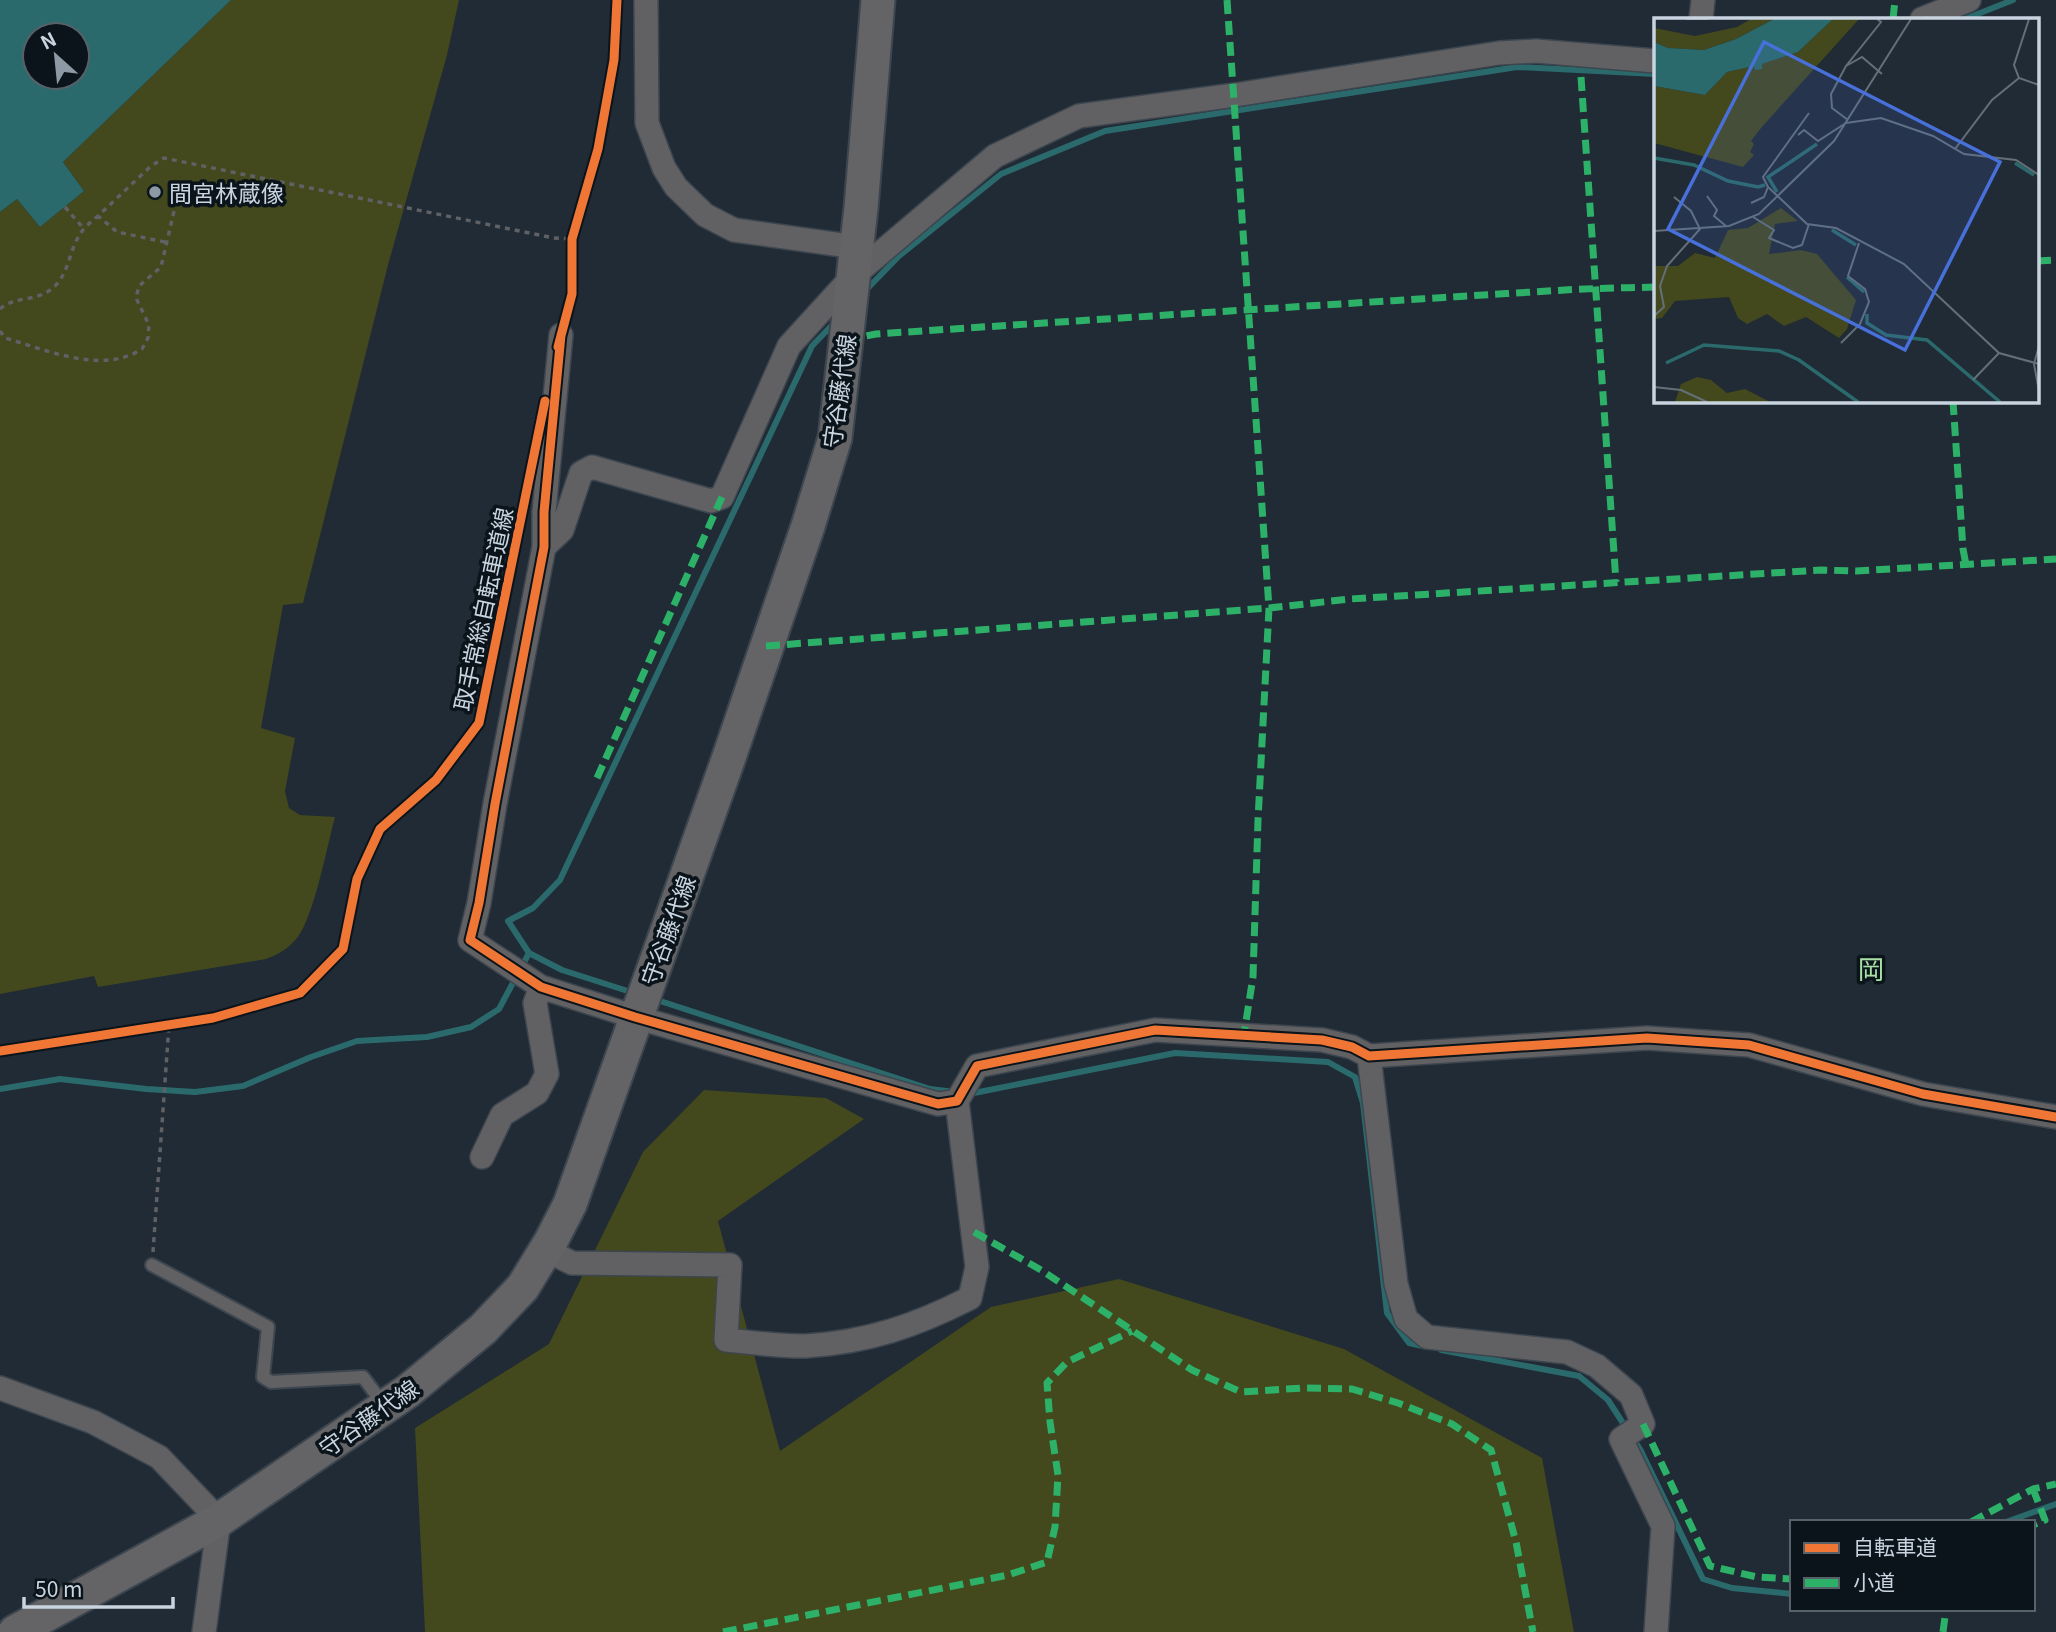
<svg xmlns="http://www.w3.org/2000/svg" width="2056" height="1632" font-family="Georgia,'Noto Sans JP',serif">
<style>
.green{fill:#43481d}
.water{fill:#2b6a6c;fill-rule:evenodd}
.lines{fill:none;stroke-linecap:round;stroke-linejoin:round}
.stream{stroke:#2b6a6c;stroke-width:6}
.service-casing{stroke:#3d464f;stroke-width:16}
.minor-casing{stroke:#3d464f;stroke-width:26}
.secondary-casing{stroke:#3d464f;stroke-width:37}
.path{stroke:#5f6165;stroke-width:3.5;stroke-dasharray:5 5;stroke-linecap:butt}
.service{stroke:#616164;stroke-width:12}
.minor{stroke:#616164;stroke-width:23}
.secondary{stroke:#646467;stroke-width:33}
.quiet{stroke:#2db169;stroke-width:7;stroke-dasharray:14 7;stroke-linecap:butt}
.cycleway-casing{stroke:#0b141b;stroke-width:13}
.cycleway{stroke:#f07635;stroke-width:9}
.poi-dot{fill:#8d99a4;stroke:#0b141b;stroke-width:2.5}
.labels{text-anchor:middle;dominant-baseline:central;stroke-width:7;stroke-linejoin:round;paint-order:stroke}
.poi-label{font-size:23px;fill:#c8d4df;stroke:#0b141b;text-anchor:start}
.street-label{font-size:23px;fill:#c8d4df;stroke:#0b141b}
.quarter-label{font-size:26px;fill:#a9e1a5;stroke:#0b141b}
.inset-river{fill:none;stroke:#2b6a6c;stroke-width:3.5}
.inset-road{fill:none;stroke:#636f79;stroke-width:2}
.view{fill:#4870da;fill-opacity:0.15;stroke:#4870da;stroke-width:3.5}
.inset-edge{fill:none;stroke:#c8d4df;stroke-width:3.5}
</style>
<rect width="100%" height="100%" fill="#202b35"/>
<path class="green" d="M231 0H459L447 55 388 265 303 603 283 605 261 728 295 738 285 791 289 808 300 815 335 817C327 846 314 917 297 938 288 949 279 954 266 959L98 987 94 976 0 994V212L17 199 40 227 84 191 63 162Z
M704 1090 826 1098 864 1119 718 1221 780 1451 991 1307 1119 1279 1344 1349 1542 1458 1574 1632H425L415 1428 549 1344 643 1152Z"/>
<path class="water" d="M0 0H231L63 162 84 191 40 227 17 199 0 212ZM35 35H77V77H35Z"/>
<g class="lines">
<path class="stream" d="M1965 19 2013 0
M865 291 899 256 1001 174 1105 131 1517 67 1655 74
M634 993 562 970 529 953 508 921 533 908 560 880 812 346 836 321
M654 999 930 1089 955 1092
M0 1089 60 1079 146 1089 195 1092 243 1086 311 1057 357 1041 427 1037 471 1027 499 1009 529 953
M969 1094 1175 1053 1328 1062 1355 1077 1363 1103 1387 1313 1409 1343 1427 1347
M1441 1350 1579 1376 1608 1400 1641 1451 1703 1579 1732 1588 1792 1594
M2006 1522 2056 1504"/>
<g class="service-casing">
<path id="service" d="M152 1265 268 1327 263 1377 271 1382 363 1377 384 1405"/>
</g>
<g class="minor-casing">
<path id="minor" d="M646 0 647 123 664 168 676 187 705 215 734 230 856 247
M1701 19 1703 0
M1922 19 1969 0
M561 335 544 512V547L495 804 479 903 470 940 541 987 635 1017 938 1104 957 1101 977 1066 1155 1030 1322 1040 1352 1047 1369 1056 1647 1038 1749 1045 1923 1094 2056 1117
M544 547 562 530 581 473 592 467 711 501 722 497 789 346 852 277 995 156 1079 116 1235 95 1499 53 1536 51 1655 61
M1369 1056 1396 1284 1406 1319 1427 1337 1567 1352 1597 1366 1631 1395 1643 1424 1621 1439 1663 1526 1656 1632
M482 1157 502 1115 537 1093 547 1074 535 1003 541 987
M546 1250 572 1263 730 1265 726 1340C752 1342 780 1347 806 1346 868 1342 915 1326 970 1298L977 1267 957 1101
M0 1388 93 1422 159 1457 219 1520 204 1632"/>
</g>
<g class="secondary-casing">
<path id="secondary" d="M15 1632 219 1520 408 1391 483 1329 523 1287 551 1241 570 1204 728 760 808 526 835 438 861 208 878 0"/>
</g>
<path class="path" d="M65 207 84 229
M165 242 117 232 98 216 151 166 164 158 554 238 572 239
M0 309C15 295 38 303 55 286 69 272 69 252 79 236 83 228 91 222 98 216
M0 331 5 338C47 350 102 375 142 349L148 338 149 325 136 298 139 286 161 267 179 190
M153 1252 169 1025"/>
<use href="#service" class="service"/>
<use href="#minor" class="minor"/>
<use href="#secondary" class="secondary"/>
<path class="quiet" d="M1227 0 1269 608 1258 820 1253 977 1244 1034
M1925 18 1926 19
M1893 19 1895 0
M1581 77 1616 582
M2037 261 2056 260
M846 340 876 334C1105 319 1335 304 1565 290 1595 288 1625 288 1655 287
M1953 401 1963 549 1966 565
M766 646 1269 608 1350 599 1821 570 1856 571 2056 559
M597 778 722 497
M974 1232 1041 1270 1192 1370 1241 1392 1303 1388 1352 1389 1398 1403 1452 1424 1491 1450 1516 1542 1533 1632
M1643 1424 1710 1566 1757 1577 1792 1579
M2033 1489 2045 1520 2033 1525
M1971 1522 2033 1489 2056 1484
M723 1632 1008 1575 1047 1562 1055 1527 1058 1475 1050 1422 1047 1383 1067 1362 1132 1331
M1943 1632 1946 1609"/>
<g class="cycleway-casing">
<path id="cycleway" d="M561 335 544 512V547L495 804 479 903 470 940 541 987 635 1017 938 1104 957 1101 977 1066 1155 1030 1322 1040 1352 1047 1369 1056 1647 1038 1749 1045 1923 1094 2056 1117
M558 347 572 294V239L598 149 614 60 617 0
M0 1051 213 1018 300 993 343 949 357 879 380 829 436 780 479 723 545 401"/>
</g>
<use href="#cycleway" class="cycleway"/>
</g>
<circle class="poi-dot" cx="155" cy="192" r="7"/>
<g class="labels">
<g class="poi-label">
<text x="169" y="192">間宮林蔵像</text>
</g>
<g class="street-label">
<text transform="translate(838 391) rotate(-82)">守谷藤代線</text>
<text transform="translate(482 609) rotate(-78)">取手常総自転車道線</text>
<text transform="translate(667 930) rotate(-70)">守谷藤代線</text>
<text transform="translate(368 1417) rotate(-35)">守谷藤代線</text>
</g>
<g class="quarter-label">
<text x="1871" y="967">岡</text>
</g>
</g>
<g transform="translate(1654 18)">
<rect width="385" height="385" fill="#202b35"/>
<path d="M97 1H120L82 21 50 32 14 30 0 24V10L41 18 83 9ZM179 1H205L107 110 97 123 100 126 96 134 100 137 89 149 0 125V68L51 77 73 54 100 48 108 51 107 46 144 34ZM127 190 144 203 121 206 115 236 147 232 163 236 202 282 193 311 185 320 152 299 130 308 113 296 93 306 84 300 75 279 21 283 8 300 0 301V248H24L41 235 61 240 74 212 94 210ZM43 359 57 362 73 375 91 371 116 384H21L27 366Z" fill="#43481d"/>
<path d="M120 1H179L144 34 108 46V51L101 52 100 48 73 54 51 77 0 68V24L14 30 50 32 82 21Z" fill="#2b6a6c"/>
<path class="inset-river" d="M0 140 40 147 74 163 104 169 111 167M361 145 380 157M123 174 114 159 163 126M178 212 202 227M193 259 210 274M213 296V305L232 317 273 322 346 384M12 345 50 327 125 333 145 342 204 384"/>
<path class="inset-road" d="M32 1H54M375 1 360 47 365 60 385 67M192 48 208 39 228 56M155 95 109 159 114 169 153 206 182 210 250 246 345 335 385 346M194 102 178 90 177 76 192 48 227 4 223 1M144 117 150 112 164 123 192 105 227 100 279 118 310 136 362 142 385 157M301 131 338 82 365 60M53 178 63 192 60 198 72 208M97 185 110 179 114 169M99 199 120 212 115 220 139 230 148 227 155 206M0 213 75 208 105 196 180 123 257 1M0 298 10 289 6 268 13 248 46 211 37 193 20 179M187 325 206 306 215 284 211 271 194 258 205 225M385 328 380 346 385 373M319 362 345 335M0 369 27 372 53 384"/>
<path class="view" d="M110 24 346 144 251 332 14 211Z"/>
<rect width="385" height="385" class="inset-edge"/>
</g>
<rect x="1790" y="1520" width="245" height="91" fill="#0b141b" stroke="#576169" stroke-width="2"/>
<rect x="1804" y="1543" width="35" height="10" fill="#f07635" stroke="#576169" stroke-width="2"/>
<text x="1853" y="1555" font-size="21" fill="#c8d4df">自転車道</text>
<rect x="1804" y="1578" width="35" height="10" fill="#2db169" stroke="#576169" stroke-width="2"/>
<text x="1853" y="1590" font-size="21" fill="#c8d4df">小道</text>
<g transform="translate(56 56) rotate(333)"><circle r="33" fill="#0b141b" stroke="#576169" stroke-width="2"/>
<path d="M0-5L12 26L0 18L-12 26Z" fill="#8d99a4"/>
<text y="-10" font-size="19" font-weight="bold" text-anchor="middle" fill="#c8d4df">N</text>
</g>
<path d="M24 1597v10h149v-10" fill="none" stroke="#c8d4df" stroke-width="3.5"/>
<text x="35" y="1597" font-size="21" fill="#c8d4df" stroke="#0b141b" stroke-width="5" paint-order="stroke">50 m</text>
</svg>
